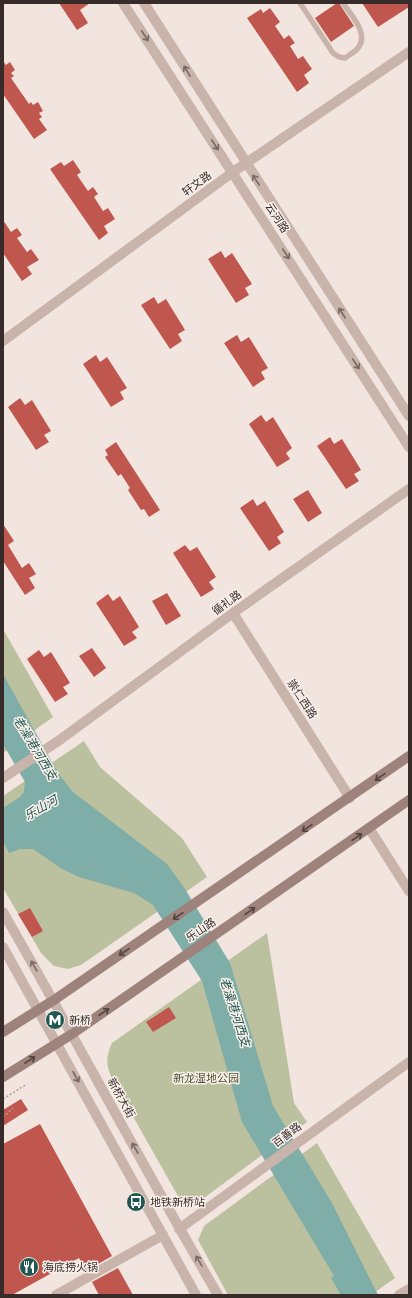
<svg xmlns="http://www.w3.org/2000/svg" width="412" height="1298" font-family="'Varela Round','Noto Sans SC',sans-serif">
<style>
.green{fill:#bbc09f}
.water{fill:#7fada7}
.building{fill:#c0574f}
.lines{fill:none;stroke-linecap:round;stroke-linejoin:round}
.path{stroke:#b59d95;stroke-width:1.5;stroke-dasharray:2 2;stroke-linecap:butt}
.service{stroke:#c9b4ab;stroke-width:5.5}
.minor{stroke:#c9b4ab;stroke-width:10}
.tertiary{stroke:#c9b4ab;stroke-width:10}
.secondary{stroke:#9d837c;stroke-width:10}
.oneway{stroke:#796964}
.oneway2{stroke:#50423e}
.labels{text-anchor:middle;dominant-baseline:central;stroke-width:3;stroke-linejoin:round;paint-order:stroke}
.street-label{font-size:11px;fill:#372c2a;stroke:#f9f0eb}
.poi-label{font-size:11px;fill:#372c2a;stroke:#f9f0eb;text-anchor:start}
.park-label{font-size:11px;fill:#4d542f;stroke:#f9f0eb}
.water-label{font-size:12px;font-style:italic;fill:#215751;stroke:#f9f0eb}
</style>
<rect width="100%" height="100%" fill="#f2e5df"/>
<path class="green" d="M3 629 53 717 3 753Z
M84 741 100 767 182 838 207 877 81 965 68 969 54 966 41 953 3 888V796Z
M267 933 294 1103 307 1122 193 1206 183 1205 113 1081C106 1065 105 1059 112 1043Z
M317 1143 395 1278 371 1295H228L198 1240 204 1226Z"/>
<path class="water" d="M3 674 58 773 73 792 167 864 185 889 230 963 273 1106 332 1203 378 1295H341L331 1278 334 1276 242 1122 202 981 153 905 134 893 79 877 62 869 33 849H20L9 853 3 841V808L20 797 24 792 25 782 3 744Z"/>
<path class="building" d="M59 3H90L80 10 88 23 77 30Z
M337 3H339L354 26 331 42 315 18Z
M362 3H409V7L378 27Z
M270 8 280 22 275 26 284 39 289 35 295 43 290 46 298 59 303 56 312 69 304 75 309 83 297 92 247 18 261 9 263 13Z
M3 61 6 65 10 62 15 70 11 73 14 76 11 78 29 104 31 102 33 105 38 102 43 111 39 113 42 117 39 119 47 130 34 139 3 94Z
M73 160 81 172 77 175 88 191 93 187 98 194 94 197 103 211 108 208 115 219 104 226 108 233 99 240 50 169 61 162 64 166Z
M3 220 11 232 17 228 22 235 17 238 27 252 31 249 39 260 27 267 32 274 22 281 3 253Z
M221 251 225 258 232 253 252 284 245 288 249 295 236 303 208 259Z
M154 297 158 304 166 299 185 330 178 334 182 341 170 349 141 305Z
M237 335 241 342 249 337 268 368 261 372 265 379 253 387 224 343Z
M96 355 100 362 107 357 127 388 120 392 124 399 111 407 83 364Z
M20 398 25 405 32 400 51 431 44 435 49 442 36 450 8 407Z
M261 415 266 422 273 417 292 448 286 453 290 459 277 467 249 424Z
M330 437 334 444 342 439 361 470 354 474 359 481 346 489 317 446Z
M116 442 160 510 149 517 144 509 141 510 128 490 130 488 121 474 118 476 105 457 108 455 105 450Z
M308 490 322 513 308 522 293 499Z
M253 499 257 506 265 501 284 532 277 537 281 543 269 551 240 508Z
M3 524 14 541 8 545 22 568 29 563 36 574 29 578 35 588 25 595 3 561Z
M185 545 190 551 197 547 216 577 209 582 214 589 201 597 173 553Z
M167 593 181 616 166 625 152 601Z
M108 594 113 601 120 596 139 627 132 632 137 638 124 646 96 603Z
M92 648 106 668 94 677 79 656Z
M39 650 44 657 51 652 70 683 63 687 68 694 55 702 27 659Z
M30 908 43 931 32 937 18 914Z
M169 1007 176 1018 153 1032 146 1022Z
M21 1099 28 1110 3 1126V1110Z
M40 1124 112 1256 86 1271 79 1258 12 1295H3V1144Z
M118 1268 133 1295H99L92 1282Z"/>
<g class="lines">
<path class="path" d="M3 1099 27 1084
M3 1117 13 1108"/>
<path class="service" d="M300 3 333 53 339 57 345 58C349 55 355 52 358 48 370 34 350 14 343 3"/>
<path class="minor" d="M233 613 350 798
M3 778 61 739 233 613 409 489
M369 828 409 891
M179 1229 409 1062
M56 1295 163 1235"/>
<path class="tertiary" d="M123 3 409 447
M144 3 409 416
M3 341 233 172 409 52
M3 912C76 1039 144 1169 218 1295
M3 947 196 1295
M399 1295 409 1289"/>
<path class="secondary" d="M3 1032 54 1000 409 756
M3 1077 72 1034 409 800"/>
</g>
<defs><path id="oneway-shaft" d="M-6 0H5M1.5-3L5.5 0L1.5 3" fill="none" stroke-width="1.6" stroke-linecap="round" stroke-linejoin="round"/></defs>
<g class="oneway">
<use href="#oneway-shaft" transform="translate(145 36) rotate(57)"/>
<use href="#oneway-shaft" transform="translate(187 71) rotate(-122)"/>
<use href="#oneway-shaft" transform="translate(215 145) rotate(57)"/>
<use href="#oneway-shaft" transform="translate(256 180) rotate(-123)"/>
<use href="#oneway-shaft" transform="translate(286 254) rotate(57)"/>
<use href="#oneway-shaft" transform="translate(342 313) rotate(-123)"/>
<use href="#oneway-shaft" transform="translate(356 364) rotate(57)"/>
<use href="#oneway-shaft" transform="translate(34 966) rotate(-120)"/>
<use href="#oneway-shaft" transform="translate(76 1077) rotate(61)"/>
<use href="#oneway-shaft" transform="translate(135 1148) rotate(-119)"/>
<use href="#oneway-shaft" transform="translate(199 1261) rotate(-120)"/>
</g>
<g class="oneway2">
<use href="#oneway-shaft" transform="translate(380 777) rotate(145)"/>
<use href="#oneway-shaft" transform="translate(307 828) rotate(146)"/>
<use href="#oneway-shaft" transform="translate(357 837) rotate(-35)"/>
<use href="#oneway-shaft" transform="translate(250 911) rotate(-35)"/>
<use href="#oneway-shaft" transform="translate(178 916) rotate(146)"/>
<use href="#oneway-shaft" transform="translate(124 952) rotate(146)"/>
<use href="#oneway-shaft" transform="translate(104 1012) rotate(-35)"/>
<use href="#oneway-shaft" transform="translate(30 1060) rotate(-32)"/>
</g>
<defs>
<g id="metro-disc" transform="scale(1)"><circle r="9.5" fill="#215751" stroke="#f9f0eb"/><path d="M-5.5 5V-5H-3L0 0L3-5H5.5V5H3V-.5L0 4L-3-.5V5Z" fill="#fff"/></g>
<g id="bus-disc" transform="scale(1)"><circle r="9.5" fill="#215751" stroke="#f9f0eb"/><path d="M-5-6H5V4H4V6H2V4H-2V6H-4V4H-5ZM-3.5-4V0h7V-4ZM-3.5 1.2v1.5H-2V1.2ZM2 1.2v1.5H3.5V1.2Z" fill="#fff"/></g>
<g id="restaurant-disc" transform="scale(1)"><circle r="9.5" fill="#215751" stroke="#f9f0eb"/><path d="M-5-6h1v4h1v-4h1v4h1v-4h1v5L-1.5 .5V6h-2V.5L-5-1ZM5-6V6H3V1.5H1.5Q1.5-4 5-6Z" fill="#fff"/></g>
</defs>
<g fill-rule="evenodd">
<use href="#metro-disc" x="55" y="1020"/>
<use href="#bus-disc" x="136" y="1202"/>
<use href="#restaurant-disc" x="29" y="1267"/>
</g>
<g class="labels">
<g class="street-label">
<text transform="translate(197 184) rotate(-36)">轩文路</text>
<text transform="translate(277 218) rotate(57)">云河路</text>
<text transform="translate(227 603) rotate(-36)">循礼路</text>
<text transform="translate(302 699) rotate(57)">崇仁西路</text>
<text transform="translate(201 930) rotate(-34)">乐山路</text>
<text transform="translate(121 1098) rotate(61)">新桥大街</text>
<text transform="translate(287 1135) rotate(-37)">百善路</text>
</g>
<g class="poi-label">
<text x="69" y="1020">新桥</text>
<text x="150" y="1202">地铁新桥站</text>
<text x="43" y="1267">海底捞火锅</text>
</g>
<g class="park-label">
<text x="206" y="1078">新龙湿地公园</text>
</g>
<g class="water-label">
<text transform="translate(35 748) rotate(59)">老澡港河西支</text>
<text transform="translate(41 808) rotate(-30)">乐山河</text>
<text transform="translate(235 1012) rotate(72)">老澡港河西支</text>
</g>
</g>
<rect width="412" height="1298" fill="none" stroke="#372c2a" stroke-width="8"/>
</svg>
